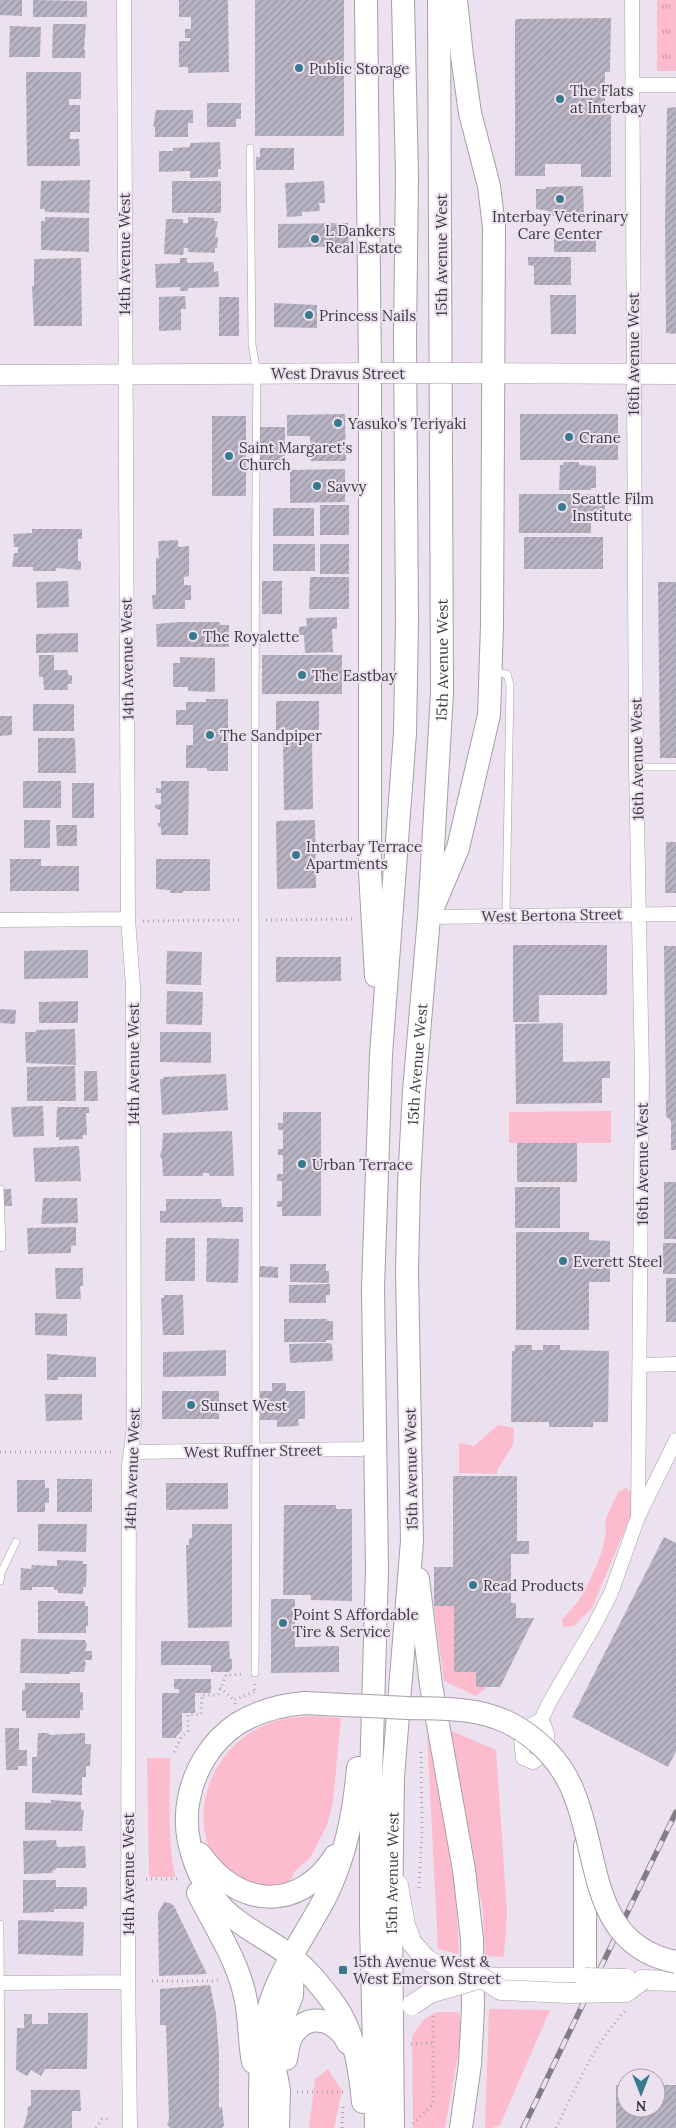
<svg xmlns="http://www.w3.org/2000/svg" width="676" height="2128" font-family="Lora,serif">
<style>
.grass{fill:#fdbbce}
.park{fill:url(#park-tufts)}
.building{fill:url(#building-hatch)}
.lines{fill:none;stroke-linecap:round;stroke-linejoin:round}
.lane-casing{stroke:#a79da9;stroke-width:8}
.street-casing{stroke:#a79da9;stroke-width:15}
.secondary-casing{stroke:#a79da9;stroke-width:21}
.primary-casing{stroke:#a79da9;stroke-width:24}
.path{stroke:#aca4ae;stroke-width:3;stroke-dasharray:1 4;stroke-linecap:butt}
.lane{stroke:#fff;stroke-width:7}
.street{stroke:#fff;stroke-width:14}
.secondary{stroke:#fff;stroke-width:20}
.primary{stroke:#fff;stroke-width:22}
.rail-casing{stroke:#837c84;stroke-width:5.5}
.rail{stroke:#ece2ef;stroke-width:4;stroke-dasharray:11;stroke-linecap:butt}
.secondary-bridge-casing{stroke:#a79da9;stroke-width:21;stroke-linecap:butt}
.primary-bridge-casing{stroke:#a79da9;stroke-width:24;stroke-linecap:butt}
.secondary-bridge{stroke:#fff;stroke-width:20}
.primary-bridge{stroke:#fff;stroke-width:22}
.poi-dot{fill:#39798d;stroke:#ece2ef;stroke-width:2}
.labels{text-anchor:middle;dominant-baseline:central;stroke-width:4;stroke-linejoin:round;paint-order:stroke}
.poi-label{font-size:15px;fill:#3e3a3f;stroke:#ece2ef;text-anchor:start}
.street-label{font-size:15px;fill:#3e3a3f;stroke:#ece2ef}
</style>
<defs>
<pattern id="park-tufts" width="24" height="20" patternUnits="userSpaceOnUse" patternTransform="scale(1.25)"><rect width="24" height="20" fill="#fdbbce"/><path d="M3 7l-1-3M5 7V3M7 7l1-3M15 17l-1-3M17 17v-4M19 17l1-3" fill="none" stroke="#ce99a9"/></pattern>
<pattern id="building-hatch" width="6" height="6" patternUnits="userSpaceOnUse" patternTransform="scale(1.25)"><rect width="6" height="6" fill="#b8b3c2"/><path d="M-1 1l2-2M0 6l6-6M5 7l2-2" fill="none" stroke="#97939f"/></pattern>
</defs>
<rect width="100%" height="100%" fill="#ece2ef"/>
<path class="grass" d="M611 1111V1143H509V1112Z
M498 1425 514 1428 513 1445 497 1470V1474L459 1473V1443L474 1446Z
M626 1488 632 1493 631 1515 592 1608 574 1626 563 1627 562 1620C569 1611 579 1602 584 1592 593 1574 610 1540 605 1521L618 1492Z
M434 1606H454V1672H476L477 1687H487L476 1696 444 1681Z
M315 1716 341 1718 333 1802 327 1825 310 1858 294 1872 290 1885C176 1899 180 1756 270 1723 284 1717 299 1717 315 1716Z
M447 1729 496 1750 507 1912 504 1957 485 1956 483 1911Z
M427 1732 455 1882 459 1954 438 1949Z
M147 1758H170C170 1798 167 1837 175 1877H149Z
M489 2009 550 2010 500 2125 492 2128H485Z
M437 2012H458L463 2027 445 2128H413L412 2036 423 2020Z
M328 2069 342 2091 334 2128H309L315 2079Z"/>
<path class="park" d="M657 0H676V71H657Z"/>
<path class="building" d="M0 0H22V16L0 15Z
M33 0 87 1V17H33Z
M179 0H228L229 72 188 73V67H179V41H190V38H185V29H191V17H179Z
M255 0H344V136H255Z
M611 18 610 72H605V108H611V177H581V164H545V176H515V19Z
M53 24H86L84 50H85V58H52Z
M10 26 41 27 40 57H9Z
M26 72H81V99H69V105H80V132H70V139H79L80 166H27Z
M207 103H241V119H236V127H207Z
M676 107V334L666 333 665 220 667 108Z
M156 110H193V123H188V137H155V127H153Z
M220 142 221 169H218V177L190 178V171L159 172V151H173V148L190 147V143Z
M260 148H294V170H256V157H260Z
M90 180 89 213 45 212V209H40L41 181Z
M172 181H221V213H172Z
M324 181 325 203H319L320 211 302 212V216L287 217 285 183Z
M583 186 584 216H549V211L536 209V189H546V187Z
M45 217 89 218V252L41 250V221H45Z
M188 217 214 218V221H218L215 237H218L217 248H215V253L188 252V248H184L183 255 164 254 166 219H183V223H188Z
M348 223 349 246 278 248V224Z
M554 231H591V240H596V252H554Z
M528 257H571V285H534V266L528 265Z
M81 258 82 326H34L32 286H34V259Z
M180 258H187V263L214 262V272L218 271 219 287 188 288V291H180V287L156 288 155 264 180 263Z
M550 295H576V334H551Z
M185 296 186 309H181V330L159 331V297Z
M219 297H239V336H219Z
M274 303 317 305V328L274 327Z
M345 414 346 461H311L310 436H287V415Z
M520 414H618V460H520Z
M212 416H246V496H212Z
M259 427H285V469H259Z
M564 462H579V465L596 466V488H591V490H559L560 465H563Z
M345 469V502L290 503V470Z
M519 494H605V520H591V533H519Z
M320 505H349V535H320Z
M273 508H314V536H273Z
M32 529H82V539H78V561H81V570L56 568V571H33V567H12L14 553H18V547H14L13 534 32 533Z
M524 537H603V569H524Z
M178 540V547L189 546V576L184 577V585H191V600H185V609H153L152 595H156V558H159L158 541Z
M273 544H315V571H273Z
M320 544H349V574H320Z
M310 577H349V609H309Z
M68 581 69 607 37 608 36 582Z
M262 581H282V614H262Z
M658 582H676V758H660Z
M337 617V629H332L333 652 305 653 304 635H299V627L307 626 306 618Z
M179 622H220V625H229V647H157L156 624Z
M78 633V652L36 653V634Z
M39 655H54V670H68V675H72V684H68V690H44L43 677H39Z
M262 655H342V694H262Z
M180 657 215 658V692L188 691V687H173V663H180Z
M206 699H228V771H207V768H186V745H193V725H176V710H186V702H206Z
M276 701H319V730H276Z
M33 704H74V731H33Z
M0 716H12V735L0 736Z
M38 738H75L76 773H38Z
M283 738H312L313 809 284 810Z
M23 781H61V808H23Z
M161 781H189L188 835H161V827H158V823H160V810L155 808V805L161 804V793H156V788L161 789Z
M72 783H94V818H72Z
M24 820H50V848H24Z
M315 820 316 888 277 889 276 821Z
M56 825H77V846H57Z
M666 842H676V893H665Z
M10 859H41V866H79V891H10Z
M156 859H210V891H183V893H170V890L156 889Z
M513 945H607V995H539V1022H513Z
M664 946H676V1150H671V1121L666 1116Z
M75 950H88V978L24 979V951Z
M167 951 202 952 201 985 166 984Z
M276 957H341V981L276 982Z
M167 991 203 992 202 1025 166 1024Z
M78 1001V1023H39V1002Z
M0 1009 16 1010 15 1024 0 1023Z
M563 1023V1062L610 1061V1078H602V1103L516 1104 515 1024Z
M75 1029 76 1065 26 1063 25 1032H36V1030Z
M160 1032H211V1063L160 1062Z
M75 1066 76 1101H27V1067Z
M84 1071H97L98 1101H84Z
M226 1074 228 1110 162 1115 160 1079H163V1077Z
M43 1106 44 1136 13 1137 11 1107Z
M57 1107H89V1113H86L87 1135H83V1139L59 1140V1137H56Z
M283 1112H321V1216H282V1207H277V1201H282V1181H277V1174H283V1155H278V1149H283V1130H278V1123H283Z
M232 1131 234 1176H209V1173H203V1176H163L162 1160 160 1155 162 1150 163 1133Z
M517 1143H577V1182H517Z
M79 1146 81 1181 35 1182 33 1148Z
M664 1182H676V1239H664Z
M515 1187H560V1228H515Z
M2 1189H11L12 1206H3Z
M43 1198H77L78 1223 41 1224Z
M166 1199H221L222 1207H243V1222L160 1223V1211H166Z
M76 1227V1245L71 1246V1253L28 1254 27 1228Z
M516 1232H589V1240L610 1241V1282H589V1330H516Z
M166 1238H195V1281H165Z
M207 1238 239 1239 238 1283 206 1282Z
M663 1243H676V1274H663Z
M290 1264H326V1271H329V1283L290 1282Z
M260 1266 278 1267V1278L259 1277Z
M55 1268H83V1286H80L81 1299H56Z
M666 1278H676V1322H666Z
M330 1284V1295H326V1303H289V1285Z
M164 1295H183L184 1335H163L161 1298H164Z
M35 1313 67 1314V1336L35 1335Z
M284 1319H327V1321H333V1340H326V1342H284Z
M327 1343 332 1344 333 1361 290 1363 289 1344Z
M515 1345H532V1350H543V1345H560V1350L609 1351 608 1422H593V1427H549V1422H511L512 1351H515Z
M226 1350V1376L163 1377V1352Z
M47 1354 96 1357V1377H58V1380H47Z
M272 1383H286V1391H305V1419H298L299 1426 277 1427V1420H260V1391H272Z
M162 1391H219V1419H162Z
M45 1394H82V1420L46 1421Z
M453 1476H517V1541H529V1554H511V1603H516V1618H534L500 1687H476V1672H454V1606H434V1567H453Z
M57 1479H92V1512H57Z
M17 1480H45V1488H49V1503H45V1512H17Z
M166 1483H228V1509L166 1510Z
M284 1505H336V1509H352V1601L311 1600V1595H283Z
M38 1524H87L86 1552 38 1551Z
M192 1524H232V1627L188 1628 186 1545H189V1538H192Z
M664 1537 676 1543V1751L668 1767 572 1717Z
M57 1560 83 1561V1564H87L86 1587H83V1594L58 1593V1590H54V1587H32V1590H20L21 1568 31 1569 32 1565 57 1566Z
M271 1599H295V1647L339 1646V1672L271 1673Z
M38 1601H85V1606H88V1626H86V1633H38Z
M21 1639 85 1640 87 1644 85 1651H92V1660H84L86 1663 84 1672H70V1674L20 1673Z
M161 1641H229L230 1659H232V1670H230V1672H211V1665H161Z
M174 1679H211V1693H195V1713H182V1730L175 1738H162V1693H179V1689H174Z
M25 1683H80V1692H83V1710H80V1718H26V1711H22V1690H25Z
M5 1728H19V1750H27V1766H18V1770H6Z
M38 1733H48L50 1735 85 1733V1744H91L90 1766H86V1777H82V1795L32 1793V1757H37Z
M51 1800 81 1802V1810H84L82 1831 25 1830V1802L51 1803Z
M56 1840 57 1847 85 1846 86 1866 85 1868H56V1870H53V1873L24 1874 23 1841Z
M23 1880H56V1887H85L87 1888V1906H84V1909H54V1912L23 1913Z
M164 1902 170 1903 174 1906 207 1974 159 1976 158 1913Z
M18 1920 84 1922 83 1956 18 1954Z
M210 1985 216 2014 219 2054V2108L222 2107 224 2126 222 2128H170L167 2124 169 2119 166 2025H160V1989Z
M48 2013H88L87 2069H45L41 2076 31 2070 27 2076 16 2070 17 2028H24V2014H32V2024H48Z
M616 2085H626V2108H656V2085H676V2128H616Z
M31 2090H80L81 2111H72V2128H23L27 2116 28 2107 31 2106Z"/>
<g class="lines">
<g class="lane-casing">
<path id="lane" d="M250 148 252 344 257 374C252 807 258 1240 255 1673
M493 672 507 674 510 685 506 915
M636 767H676
M0 1189 2 1248
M0 1581 1 1573 16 1542
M0 1924 1 2128"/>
</g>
<g class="street-casing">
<path id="street" d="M124 0 128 919 133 986 134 1426 129 1465 128 1968 130 2128
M632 0 636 767 642 1074 638 1517
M632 85H676
M429 917 676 914
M0 920 128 919
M641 1365 676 1364
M131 1452 361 1449 375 1446
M541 1720C551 1736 550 1752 533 1762L523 1758 521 1738 530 1726 541 1720 549 1703 594 1626 611 1593 638 1517 676 1440
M0 1983 128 1982"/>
</g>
<g class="secondary-casing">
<path id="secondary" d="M478 373 676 374
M0 375 380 373
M398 1885 405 1925 412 1943
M482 1978H585
M642 1980 676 1981"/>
</g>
<g class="primary-casing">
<g id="primary">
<path d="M366 0 370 373V872L376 976"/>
<path d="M434 905 458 848 489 715 492 625 494 227 489 186 470 113 462 56 456 0"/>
<path d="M418 1579 431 1685 464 1870 472 1939 473 2008 470 2064 461 2128"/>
<path d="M237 1724C212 1741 195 1768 189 1798 180 1841 201 1893 235 1919 253 1933 274 1943 292 1957 308 1970 325 1991 337 2008 355 2036 360 2070 363 2102"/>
<path d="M585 1846V1978"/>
<path d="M200 1854C237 1908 299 1913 335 1856"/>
<path d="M198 1893C216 1929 239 1962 246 2001 250 2022 249 2042 253 2062"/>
<path d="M286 2059C288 2050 288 2040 294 2033 311 2010 338 2022 348 2043"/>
<path d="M260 2128C260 2091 259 2047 268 2011 277 1973 308 1931 326 1896 346 1855 354 1813 358 1768"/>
<path d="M278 2128 279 2090 275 2069 277 2041 281 2024 292 1995 293 1961"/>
<path d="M376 2128 371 1923V1778L377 1570 373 1288 381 1055 405 733 407 623 405 337 407 176 403 0"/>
<path id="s1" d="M393 2128 391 1923 393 1777 412 1541 407 1271 409 1183 414 1091 429 917 442 693 439 0"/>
</g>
</g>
<path class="path" d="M266 920 355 919
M143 921 243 920
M0 1452H111
M255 1684V1691
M220 1688 234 1700
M235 1704 234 1700 256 1691
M174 1752 181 1738 188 1731V1715L201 1714 202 1695H218L226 1675 245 1674
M146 1879H178
M419 1888 422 1832 421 1750
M152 1981H213L221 1979
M411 2044 433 2043
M297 2092H343
M413 2124 433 2104V2013
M96 2128 102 2119H108
M342 2128 343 2106
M556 2128C576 2087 594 2044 625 2011"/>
<use href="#lane" class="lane"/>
<use href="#street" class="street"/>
<use href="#secondary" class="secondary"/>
<use href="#primary" class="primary"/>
<g class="rail-casing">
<path id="rail" d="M523 2128 676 1812"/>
</g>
<use href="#rail" class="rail"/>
<g class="secondary-bridge-casing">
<path id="secondary-bridge" d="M380 373H474
M412 1943 426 1959 437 1966 482 1978 501 1990 567 1993 626 1992 642 1980
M585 1978 626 1979
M412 2005 430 1993 482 1978"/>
</g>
<g class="primary-bridge-casing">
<path id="primary-bridge" d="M237 1724C258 1711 280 1705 305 1703 339 1705 373 1706 407 1708 441 1709 476 1707 507 1722 538 1737 563 1763 575 1796 600 1859 590 1945 676 1962"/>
</g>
<use href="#secondary-bridge" class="secondary-bridge"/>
<use href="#primary-bridge" class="primary-bridge"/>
</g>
<g class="poi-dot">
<circle cx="299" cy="68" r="5"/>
<circle cx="560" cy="99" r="5"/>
<circle cx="560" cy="199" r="5"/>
<circle cx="315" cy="239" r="5"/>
<circle cx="309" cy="315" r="5"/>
<circle cx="338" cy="423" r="5"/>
<circle cx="569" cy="437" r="5"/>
<circle cx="229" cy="456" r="5"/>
<circle cx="317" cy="486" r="5"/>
<circle cx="562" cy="507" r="5"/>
<circle cx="193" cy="636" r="5"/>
<circle cx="302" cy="675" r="5"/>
<circle cx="210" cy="735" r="5"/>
<circle cx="296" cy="855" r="5"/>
<circle cx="302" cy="1164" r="5"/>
<circle cx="563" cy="1261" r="5"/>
<circle cx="191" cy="1405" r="5"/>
<circle cx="473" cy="1585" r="5"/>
<circle cx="283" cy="1623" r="5"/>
<rect x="338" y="1965" width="10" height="10" rx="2.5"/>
</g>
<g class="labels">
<g class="poi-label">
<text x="309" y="68">Public Storage</text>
<text x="570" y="90">The Flats<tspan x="570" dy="17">at Interbay</tspan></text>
<text x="560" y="216" text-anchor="middle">Interbay Veterinary<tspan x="560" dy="17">Care Center</tspan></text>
<text x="325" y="230">L Dankers<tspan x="325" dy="17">Real Estate</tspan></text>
<text x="319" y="315">Princess Nails</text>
<text x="348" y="423">Yasuko's Teriyaki</text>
<text x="579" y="437">Crane</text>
<text x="239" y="447">Saint Margaret's<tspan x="239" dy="17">Church</tspan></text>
<text x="327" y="486">Savvy</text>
<text x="572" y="498">Seattle Film<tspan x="572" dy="17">Institute</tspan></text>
<text x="203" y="636">The Royalette</text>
<text x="312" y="675">The Eastbay</text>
<text x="220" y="735">The Sandpiper</text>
<text x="306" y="846">Interbay Terrace<tspan x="306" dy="17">Apartments</tspan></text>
<text x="312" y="1164">Urban Terrace</text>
<text x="573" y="1261">Everett Steel</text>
<text x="201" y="1405">Sunset West</text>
<text x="483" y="1585">Read Products</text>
<text x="293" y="1614">Point S Affordable<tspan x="293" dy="17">Tire &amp; Service</tspan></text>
<text x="353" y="1961">15th Avenue West &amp;<tspan x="353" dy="17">West Emerson Street</tspan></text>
</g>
<g class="street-label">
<text transform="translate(124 254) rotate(-90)">14th Avenue West</text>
<text transform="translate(441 255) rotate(-90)">15th Avenue West</text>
<text transform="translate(633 354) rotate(-90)">16th Avenue West</text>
<text x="338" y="373">West Dravus Street</text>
<text transform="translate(127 659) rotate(-91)">14th Avenue West</text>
<text stroke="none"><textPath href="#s1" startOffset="1470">15th Avenue West</textPath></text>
<text transform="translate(637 759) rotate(-91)">16th Avenue West</text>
<text transform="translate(552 915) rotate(-1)">West Bertona Street</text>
<text transform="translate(133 1064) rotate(-90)">14th Avenue West</text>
<text stroke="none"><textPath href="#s1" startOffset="1065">15th Avenue West</textPath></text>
<text transform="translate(642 1164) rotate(-90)">16th Avenue West</text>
<text transform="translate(253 1451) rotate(-1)">West Ruffner Street</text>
<text transform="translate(132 1469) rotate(-88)">14th Avenue West</text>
<text transform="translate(411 1469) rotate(-91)">15th Avenue West</text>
<text stroke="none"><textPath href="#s1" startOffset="255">15th Avenue West</textPath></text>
<text transform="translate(128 1874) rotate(-90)">14th Avenue West</text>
</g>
</g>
<g transform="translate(641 2093) rotate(180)"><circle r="24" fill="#ece2ef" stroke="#a69fa9"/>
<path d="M0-4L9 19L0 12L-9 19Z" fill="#39798d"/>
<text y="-8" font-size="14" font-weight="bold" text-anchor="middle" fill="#3e3a3f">N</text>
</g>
</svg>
